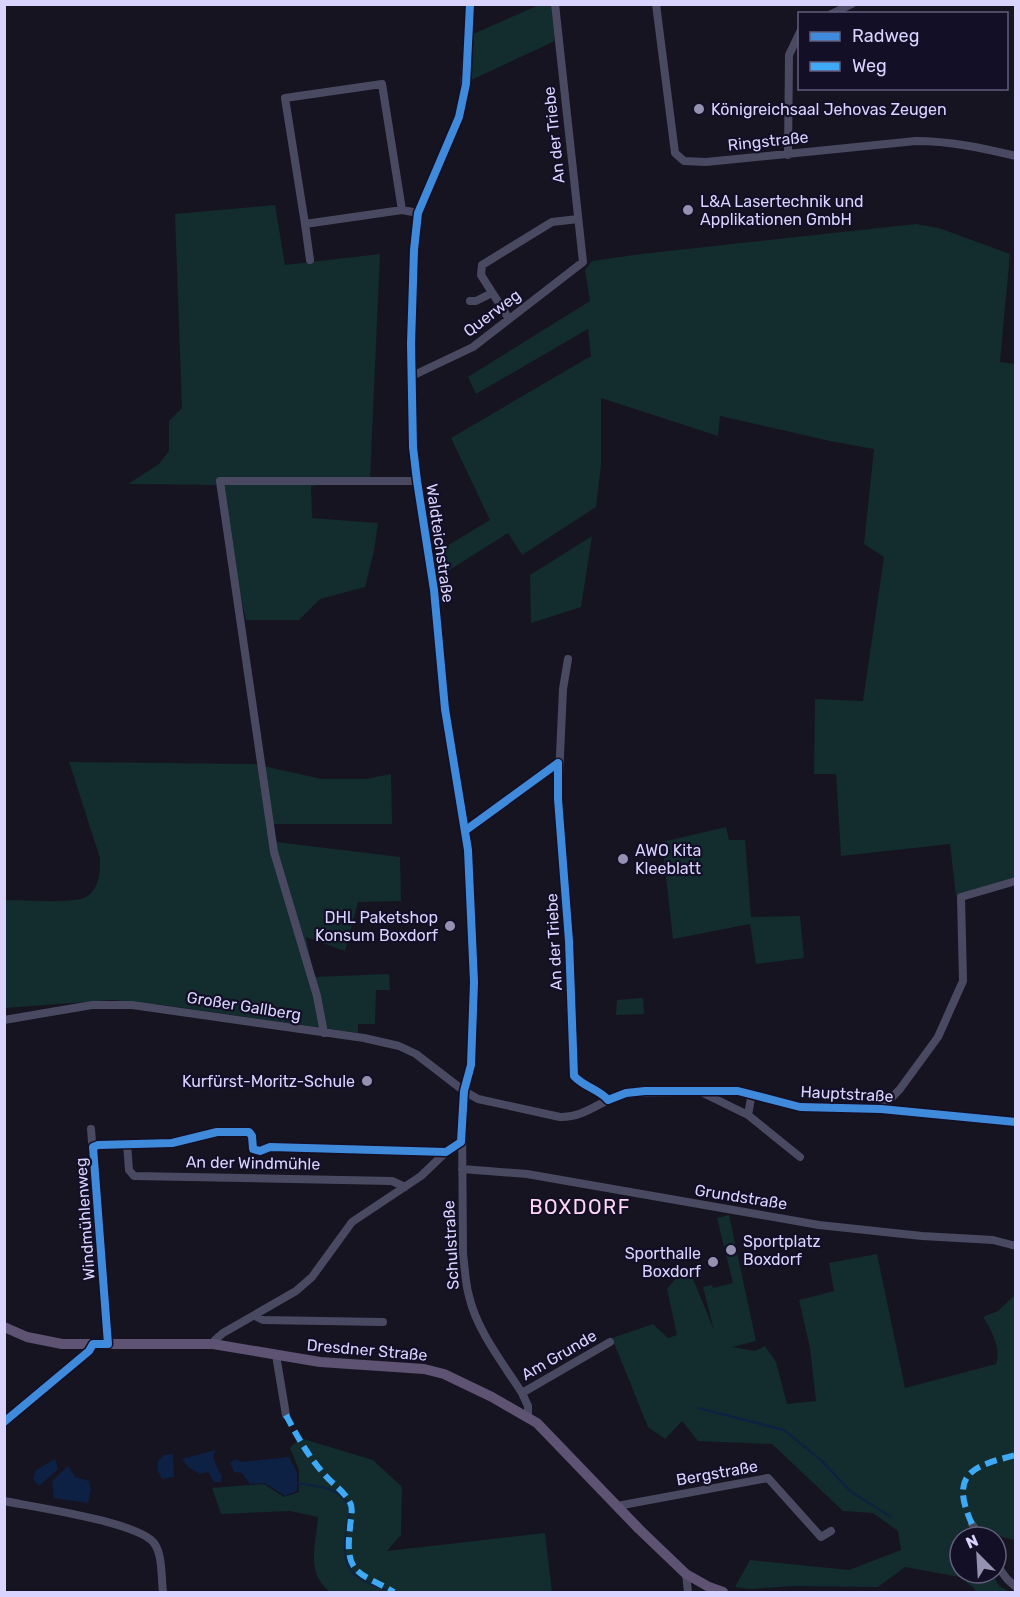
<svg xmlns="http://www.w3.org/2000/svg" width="1020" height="1597" font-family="Rubik,sans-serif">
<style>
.green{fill:#132c2d}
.water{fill:#0d2144}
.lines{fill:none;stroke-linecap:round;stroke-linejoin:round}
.stream{stroke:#0d2144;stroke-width:2}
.minor{stroke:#4a4962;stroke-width:8}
.major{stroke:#5e5373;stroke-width:10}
.quiet{stroke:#3fa9f5;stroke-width:6;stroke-dasharray:12 6;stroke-linecap:butt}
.cycleway-casing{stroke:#130f26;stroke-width:11}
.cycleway{stroke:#408adc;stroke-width:8}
.poi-dot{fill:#9591b1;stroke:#130f26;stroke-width:2}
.labels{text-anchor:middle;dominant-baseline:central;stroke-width:4.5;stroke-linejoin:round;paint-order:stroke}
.poi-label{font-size:16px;fill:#d9d4ff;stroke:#130f26;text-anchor:start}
.street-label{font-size:16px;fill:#d9d4ff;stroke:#130f26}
.quarter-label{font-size:20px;letter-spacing:1.5px;fill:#ffd6f0;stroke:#130f26}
</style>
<rect width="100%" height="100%" fill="#161421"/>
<path class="green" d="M539 5H551L555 41 471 80 473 34Z
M275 205 285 265 380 254 370 479 311 486 312 518 378 523 374 551 365 587 320 599 299 620H246L216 485 128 484 159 464 169 451V421L182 408 175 214Z
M916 224 939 228 1010 254 1000 362 1016 364 1015 878 956 896 950 844 841 856 836 774H814L815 699 863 701 884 557 864 544 874 449 830 441 720 416 718 436 601 398V465L596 507 522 555 508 533 437 578 432 555 490 520 451 438 591 356 588 329 476 394 468 377 590 301 585 270 592 261 641 254Z
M592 536 581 607 531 623 530 575Z
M69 762 254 764 322 779H366L391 774 392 824H272L276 842 400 857 401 901 358 902 345 951 306 937 314 977 389 974 390 990H376L375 1024H358V1033L163 1005 113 1000 5 1008 4 900C23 900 72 904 86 897 100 889 100 871 100 858Z
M726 827 729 840H745L751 917 800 916 804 958 756 964 750 924 673 939 662 842Z
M643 998 644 1014 616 1015 617 1000Z
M729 1215 756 1341 732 1347 755 1351 765 1346 776 1362 787 1404 816 1401 810 1348 799 1300 834 1291 829 1263 877 1254 905 1388 996 1364C1002 1351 991 1328 983 1317L998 1311 1015 1295V1540L995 1535 992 1537H960V1573H992L999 1586 1010 1592H974L975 1589 960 1577 905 1567 878 1587 793 1586 751 1589 735 1587 750 1560 849 1570 901 1550 898 1531 873 1513 843 1511 772 1444 698 1441 682 1421 665 1439 648 1427 612 1338 653 1324 668 1338 677 1335 667 1289 681 1272 693 1279 714 1330 703 1287 712 1285 713 1288 733 1283 717 1218Z
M300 1438 373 1460 402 1487 401 1535 387 1551 545 1533 552 1592H330C305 1573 316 1544 318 1517L290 1511 221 1514 212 1488 264 1484 284 1497 299 1492V1470L290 1448Z"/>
<path class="water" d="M216 1450 213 1456 218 1470 222 1475 221 1482H214L208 1472 200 1474 188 1467 182 1459Z
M173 1454 174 1477 162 1479 158 1472V1461L164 1455Z
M289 1457 297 1473V1491L285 1496 265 1483 250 1484 242 1473 234 1472 230 1463 236 1459 242 1462Z
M55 1459 58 1469 39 1486 33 1479 36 1470Z
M68 1466 75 1477 89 1481 91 1490 88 1503 54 1498 52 1481Z"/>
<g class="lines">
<path class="stream" d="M698 1408 784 1430 822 1461 850 1491 891 1517
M297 1483C320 1487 336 1485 350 1507 348 1528 337 1558 355 1575 364 1583 379 1586 389 1592"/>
<path class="minor" d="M470 4 463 101 459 117 418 213 414 250 411 344 413 447 417 481 434 590 445 709 468 850 474 982 471 1065 464 1091 462 1117 463 1254C465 1268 465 1282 469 1296 477 1331 503 1363 522 1393L528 1406V1417
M656 4 675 153 684 161 706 162 916 141C950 141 982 148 1016 156
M831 14 852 4
M788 155 789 55 800 32
M402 210 382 84 285 98 305 224 402 210 418 213
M305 224 310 260
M470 301H476L492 293
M509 319 481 275 482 265 552 222 578 219
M412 376 473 347 583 262 555 4
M568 659 563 689 558 799 569 941 574 1076C584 1087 600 1090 608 1100
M466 830 558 763
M4 1020 92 1005H132L364 1038 399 1046 416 1054 464 1091 478 1099 560 1117C585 1118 602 1099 626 1093L738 1091 800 1107 881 1109 1016 1122
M324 1033 317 996 274 852 220 481H417
M701 1092 748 1115 752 1093
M881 1109 900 1089 938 1037 963 981 961 897 1016 881
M748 1115 800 1157
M91 1129 108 1344
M127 1144 129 1170 134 1176 392 1181 405 1187
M93 1147 98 1145C122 1144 149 1146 174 1142 191 1140 238 1123 252 1136
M462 1169 527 1174 819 1225 922 1236 993 1240 1016 1246
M255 1316 263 1320 383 1322
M213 1344 215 1340 223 1333 296 1291 312 1277 352 1222 421 1176 446 1152 461 1142
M276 1355 286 1415
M522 1393 610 1342
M4 1422 89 1351 93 1344
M4 1501C34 1507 138 1522 154 1543 163 1555 161 1578 163 1592
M617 1506 768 1478 821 1537 831 1531
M972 1524 980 1537
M996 1564 1007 1579 1016 1587
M686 1574 688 1592"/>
<path class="major" d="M4 1327 27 1337 62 1344H213L320 1362 424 1369 444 1374 492 1397 537 1423 639 1529 686 1574 709 1587 723 1592"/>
<path class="quiet" d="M286 1415C297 1436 308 1456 324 1474 333 1485 345 1491 351 1505 353 1512 350 1522 350 1528 344 1576 360 1572 394 1592
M972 1524C949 1474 972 1466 1016 1455"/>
<g class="cycleway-casing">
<path id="cycleway" d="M558 763V799L569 941 574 1076C584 1087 600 1090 608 1100L626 1093 645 1091H738L800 1107 881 1109 1016 1122
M466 830 558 763
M4 1422 89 1351 93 1344H108L93 1147 98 1145 172 1143 217 1132H249L252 1136 253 1149 260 1151 270 1147 446 1152 461 1142 464 1091 471 1065 474 982 468 850 445 709 434 590 417 481 413 447 411 344 414 250 418 213 459 117 466 84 470 4"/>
</g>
<use href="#cycleway" class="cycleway"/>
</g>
<g class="poi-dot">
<circle cx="699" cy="109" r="6"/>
<circle cx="688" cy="210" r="6"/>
<circle cx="623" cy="859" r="6"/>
<circle cx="450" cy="926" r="6"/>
<circle cx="367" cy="1081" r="6"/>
<circle cx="731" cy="1250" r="6"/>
<circle cx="713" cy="1262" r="6"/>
</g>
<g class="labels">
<g class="poi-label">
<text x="711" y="109">Königreichsaal Jehovas Zeugen</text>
<text x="700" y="201">L&amp;A Lasertechnik und<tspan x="700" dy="18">Applikationen GmbH</tspan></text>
<text x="635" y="850">AWO Kita<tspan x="635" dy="18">Kleeblatt</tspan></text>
<text x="438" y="917" text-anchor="end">DHL Paketshop<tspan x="438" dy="18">Konsum Boxdorf</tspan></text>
<text x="355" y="1081" text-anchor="end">Kurfürst-Moritz-Schule</text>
<text x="743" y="1241">Sportplatz<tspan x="743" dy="18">Boxdorf</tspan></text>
<text x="701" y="1253" text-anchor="end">Sporthalle<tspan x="701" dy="18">Boxdorf</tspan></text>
</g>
<g class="street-label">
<text transform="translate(554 135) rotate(-96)">An der Triebe</text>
<text transform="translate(768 141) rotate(-6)">Ringstraße</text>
<text transform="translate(492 313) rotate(-37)">Querweg</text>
<text transform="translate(440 543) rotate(82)">Waldteichstraße</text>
<text transform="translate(554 942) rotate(-93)">An der Triebe</text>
<text transform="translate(244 1006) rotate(9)">Großer Gallberg</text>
<text transform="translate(847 1094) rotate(3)">Hauptstraße</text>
<text transform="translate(253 1163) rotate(1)">An der Windmühle</text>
<text transform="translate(741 1197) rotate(9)">Grundstraße</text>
<text transform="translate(85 1219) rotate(-94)">Windmühlenweg</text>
<text transform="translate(451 1245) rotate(-93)">Schulstraße</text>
<text transform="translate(367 1350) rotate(5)">Dresdner Straße</text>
<text transform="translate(559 1355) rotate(-30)">Am Grunde</text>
<text transform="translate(717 1473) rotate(-10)">Bergstraße</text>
</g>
<g class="quarter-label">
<text x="580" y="1207">BOXDORF</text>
</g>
</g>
<rect width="1020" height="1597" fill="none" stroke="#d9d4ff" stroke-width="12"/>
<rect x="798" y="12" width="210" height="78" fill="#130f26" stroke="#625e7d" stroke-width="1.5"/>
<rect x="810" y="32" width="30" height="9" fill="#408adc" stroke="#625e7d" stroke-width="1.5"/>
<text x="852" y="42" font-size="18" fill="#d9d4ff">Radweg</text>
<rect x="810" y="62" width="30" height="9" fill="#3fa9f5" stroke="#625e7d" stroke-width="1.5"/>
<text x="852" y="72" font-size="18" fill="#d9d4ff">Weg</text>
<g transform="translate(978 1555) rotate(336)"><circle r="28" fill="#130f26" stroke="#625e7d" stroke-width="1.5"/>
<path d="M0-4.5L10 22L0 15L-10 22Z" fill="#9591b1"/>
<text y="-9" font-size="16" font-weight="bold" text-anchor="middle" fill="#d9d4ff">N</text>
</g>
</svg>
